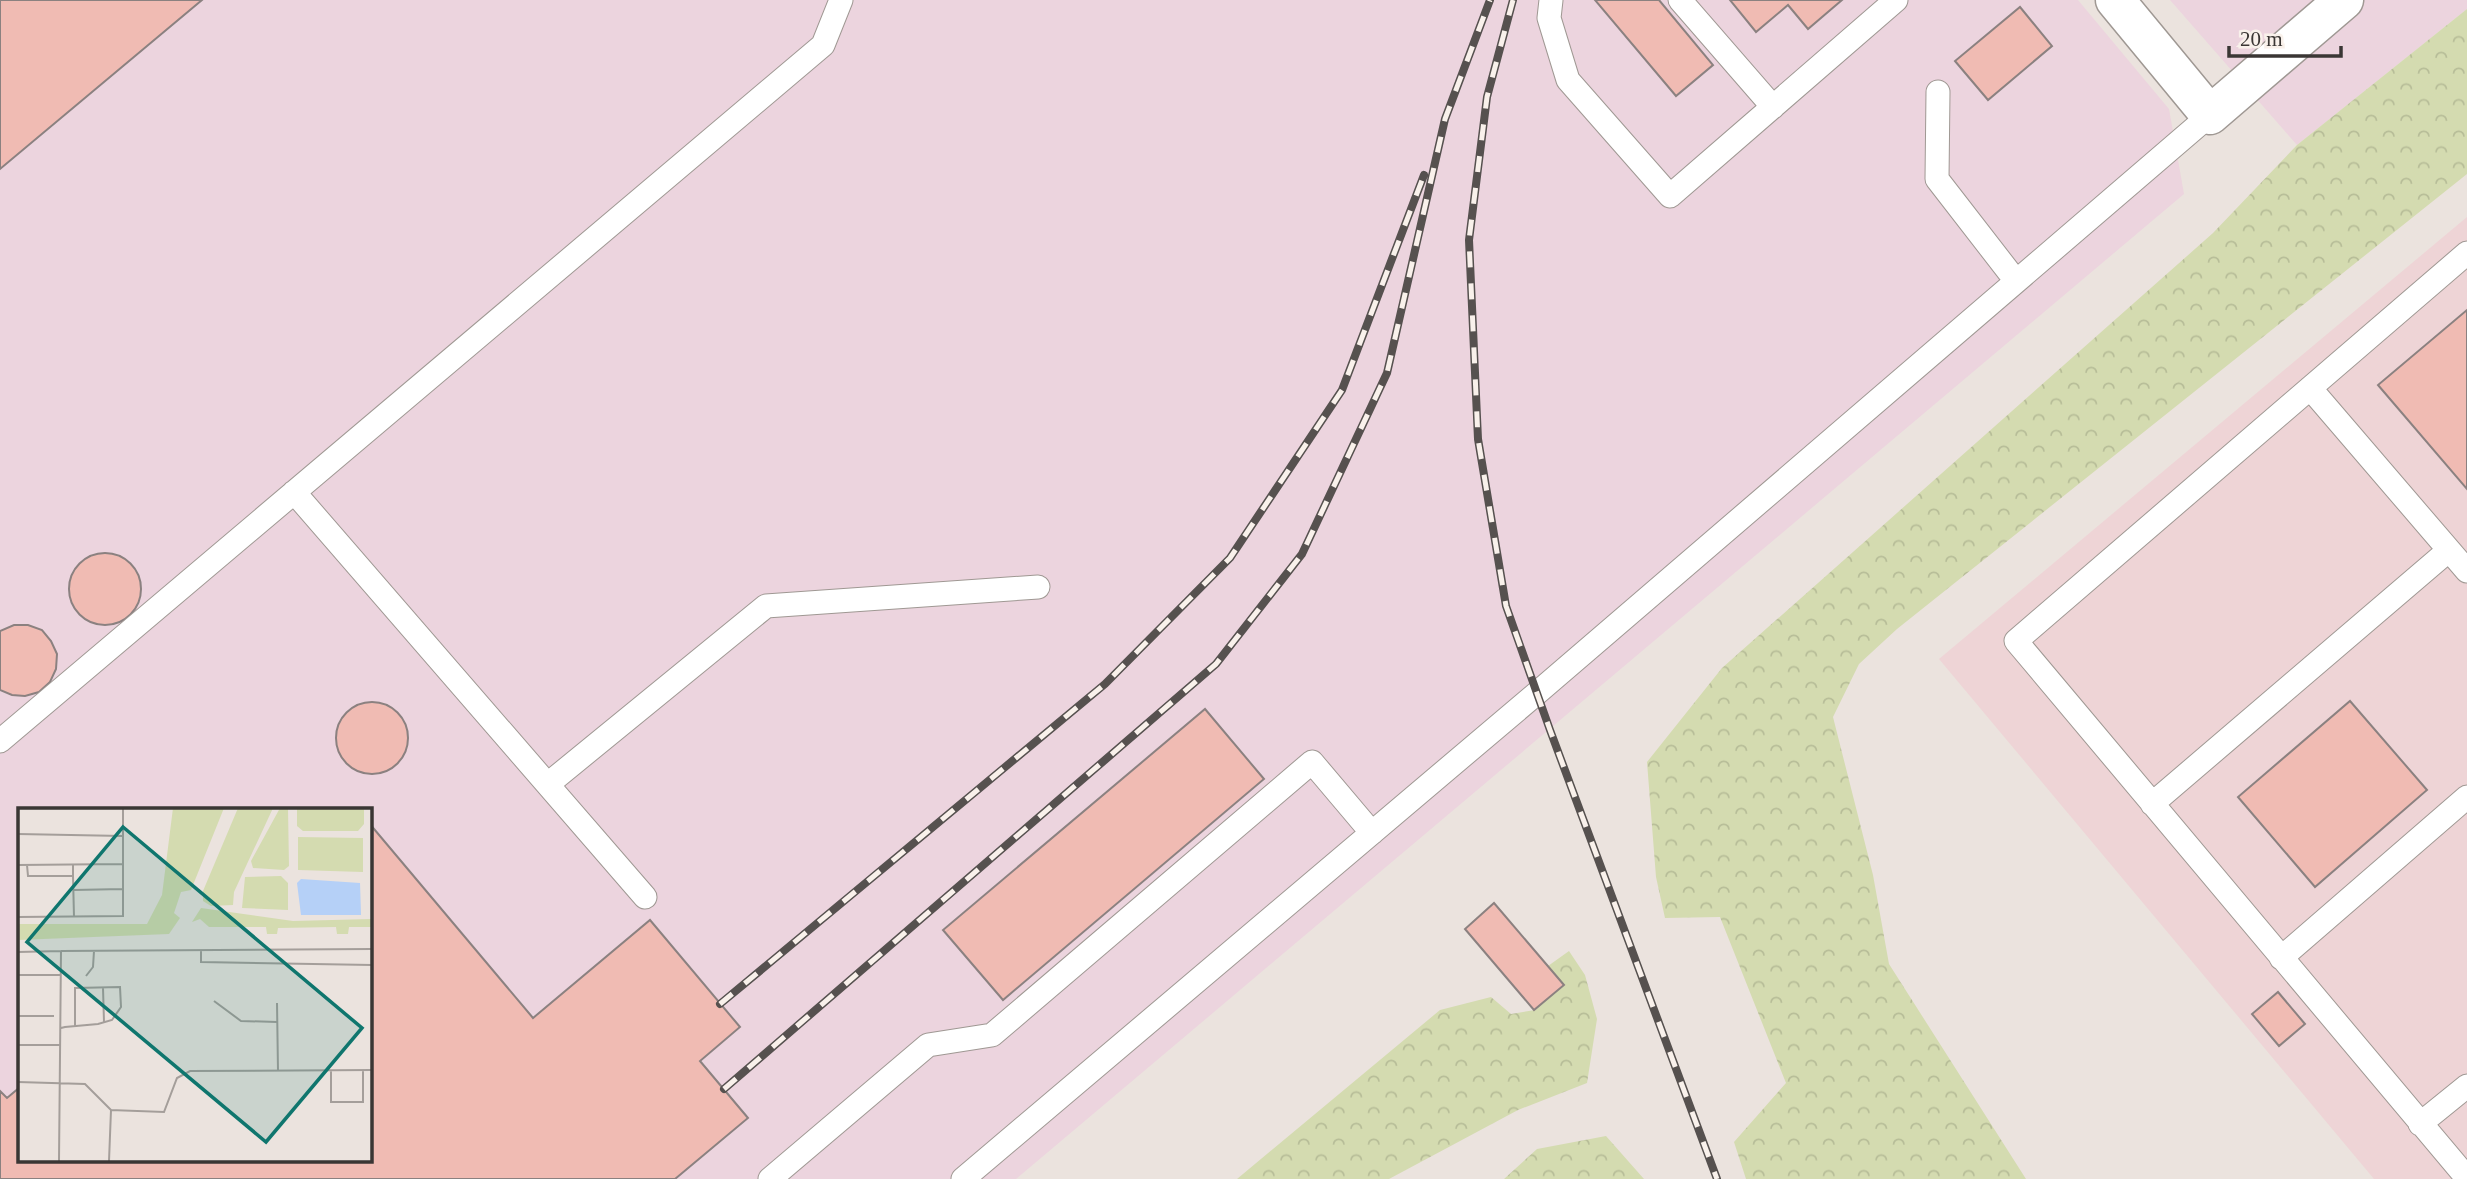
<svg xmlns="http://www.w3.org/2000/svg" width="2467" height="1179" font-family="Georgia,serif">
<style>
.commercial{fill:#eed4d6}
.industrial{fill:#ecd4de;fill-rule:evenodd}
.forest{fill:url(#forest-crowns)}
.building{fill:#f0bbb3;stroke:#8b8180;stroke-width:2}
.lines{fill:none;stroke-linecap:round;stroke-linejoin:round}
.service-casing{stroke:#9f9893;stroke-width:25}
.minor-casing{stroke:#9f9893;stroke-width:41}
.service{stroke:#fff;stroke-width:23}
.minor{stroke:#fff;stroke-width:38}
.rail-casing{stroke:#56514f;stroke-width:8}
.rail{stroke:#f9f1eb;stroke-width:5;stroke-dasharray:16;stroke-linecap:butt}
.inset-road{fill:none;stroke:#a49e9a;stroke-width:2}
.view{fill:#0f766e;fill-opacity:0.15;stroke:#0f766e;stroke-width:3.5}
.inset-edge{fill:none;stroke:#3a3634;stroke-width:3.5}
</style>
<defs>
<pattern id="forest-crowns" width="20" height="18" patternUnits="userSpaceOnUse" patternTransform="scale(1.75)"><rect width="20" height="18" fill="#d4dbb0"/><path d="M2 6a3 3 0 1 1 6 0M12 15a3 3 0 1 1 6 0" fill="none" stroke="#b7bd98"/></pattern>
</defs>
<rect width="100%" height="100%" fill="#ebe3de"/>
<path class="commercial" d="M2467 217V1179H2374L1939 659Z"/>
<path class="industrial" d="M0 0H2078L2169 109 2184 194 1016 1179H0ZM19 810H369V1160H19Z
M2170 0H2467V9L2297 145Z"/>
<path class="forest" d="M2467 9V174L1897 629 1859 664 1833 717 1873 875 1889 964 2026 1179H1746L1734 1142 1786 1083 1720 917 1665 918 1656 877 1647 762 1722 668 2213 233 2297 145Z
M1569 951 1585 975 1597 1019 1587 1083 1518 1110 1389 1179H1237L1440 1010 1491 997 1511 1014 1535 1010 1564 985 1548 966Z
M1606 1136 1644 1179H1504L1537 1149Z"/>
<path class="building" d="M0 0H202L0 169Z
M1595 0H1659L1713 65 1676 96Z
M1730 0H1842L1808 29 1788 5 1756 32Z
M2020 7 2052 46 1988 100 1955 61Z
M2467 310V489L2378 385Z
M69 589a36 36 0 1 1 72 0a36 36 0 1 1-72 0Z
M14 625H28L42 630 51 641 57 654 56 669 50 682 39 692 25 696 12 695 0 690V631Z
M2350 701 2427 790 2315 887 2238 797Z
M336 738a36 36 0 1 1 72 0a36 36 0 1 1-72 0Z
M1205 709 1264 779 1003 1000 943 930Z
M369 823 533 1018 650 920 740 1027 700 1061 748 1118 675 1179H0V1091L7 1098 19 1088V1160H369Z
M1494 903 1564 985 1534 1010 1465 929Z
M2278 992 2305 1024 2279 1046 2252 1014Z"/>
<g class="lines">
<g class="service-casing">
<path id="service" d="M1551 0 1549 18 1568 80 1670 196 1896 0
M1680 0 1773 107
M1938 92 1937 179 2016 281
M2467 253 2016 641 2467 1178
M2310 388 2467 571
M294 492 645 897
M0 741 823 45 841 0
M548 784 766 606 1038 587
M2152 804 2449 550
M2281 958 2467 797
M2420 1124 2467 1086
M770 1179 928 1045 992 1035 1312 762 1372 833
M963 1179 1537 693 2210 115"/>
</g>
<g class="minor-casing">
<path id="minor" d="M2115 0 2210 115 2344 0"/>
</g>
<use href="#service" class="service"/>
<use href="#minor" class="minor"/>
<g class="rail-casing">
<path id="rail" d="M1513 0 1487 97 1469 240 1478 439 1506 606 1550 730 1717 1179
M720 1004 1105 684 1230 558 1342 390 1424 175
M724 1089 1216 664 1302 554 1387 373 1445 119 1490 0"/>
</g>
<use href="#rail" class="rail"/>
</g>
<g transform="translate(18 808)">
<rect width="354" height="354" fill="#ebe3de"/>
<path d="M155 0H206L173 82 163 84 156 105 162 110 151 126 0 132V116H129L144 87ZM220 0H255L216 84 215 97 193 98 185 93V83ZM183 100 275 113 353 111V119H331L330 126H319L318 119 260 120 259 126H249L248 119H191L182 111 174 114Z" fill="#d4dbb0"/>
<path d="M262 0 270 1 271 58 266 62 235 60 233 53ZM279 0H346V16L340 23H285L279 18ZM280 29 345 30V64L280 62ZM263 68 270 75V102L224 100 227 69Z" fill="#d4dbb0"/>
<path d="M283 71 342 75 343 107H283L279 75Z" fill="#b5d0f7"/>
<path class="inset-road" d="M0 26 105 28M0 57 105 56M9 57 10 68H55V56M55 68 56 109M56 82 105 81M0 109 105 108V0M183 142V154L354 157M43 143 354 141M0 144 43 143 41 353M0 167H43M68 168 75 159 76 143M85 180 86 214M196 193 223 213 259 214M259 195 260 263M0 208H36M43 220 47 219 80 216 94 212 103 199 102 179 57 180V218M0 237H42M313 263V294H345V262M0 274 67 276 93 302M91 353 93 302 146 304 159 270 172 263 354 262"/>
<path class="view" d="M105 19 344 220 248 334 9 134Z"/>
<rect width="354" height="354" class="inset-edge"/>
</g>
<path d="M2229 46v10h112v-10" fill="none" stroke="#3a3634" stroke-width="3.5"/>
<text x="2240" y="46" font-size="21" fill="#3a3634" stroke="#f9f1eb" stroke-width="5" paint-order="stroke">20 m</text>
</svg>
